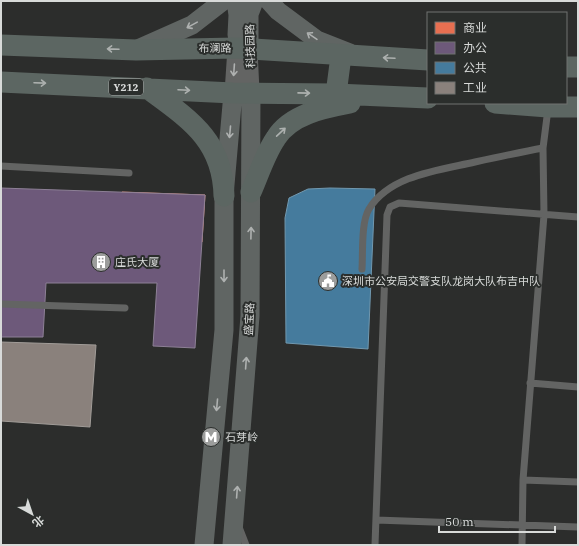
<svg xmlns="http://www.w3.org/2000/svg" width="579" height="546" font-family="'IBM Plex Serif','Noto Sans SC',serif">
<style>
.shops{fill:#e76f51;stroke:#e28f7a}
.offices{fill:#6d597a;stroke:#8d8096}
.public{fill:#457b9d;stroke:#7198af}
.industry{fill:#8a817c;stroke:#a19c98}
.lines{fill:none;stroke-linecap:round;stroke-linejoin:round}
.service{stroke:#636463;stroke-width:7}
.tertiary{stroke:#636463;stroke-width:17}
.secondary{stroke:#606563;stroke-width:19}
.primary{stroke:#5c6662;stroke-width:21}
.oneway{stroke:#aeb1b0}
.oneway2{stroke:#adb1af}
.oneway3{stroke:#afb1b0}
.labels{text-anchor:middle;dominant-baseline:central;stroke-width:4;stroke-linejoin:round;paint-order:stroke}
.shield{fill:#2b2e2c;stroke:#a4a6a5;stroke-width:1}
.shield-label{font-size:10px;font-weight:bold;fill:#d8dad9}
.street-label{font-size:11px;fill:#d8dad9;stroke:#2b2e2c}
.poi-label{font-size:11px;fill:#d8dad9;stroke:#2b2e2c;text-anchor:start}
</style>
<rect width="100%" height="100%" fill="#2c2d2c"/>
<path class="shops" d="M122 192 205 195 202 242 96 241Z"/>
<path class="offices" d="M1 188 205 195 195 348 153 346 157 283H46L43 337H1Z"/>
<path class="public" d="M330 188 375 189 368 349 286 343 285 218 289 198 308 189Z"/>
<path class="industry" d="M1 342 96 345 90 427 1 421Z"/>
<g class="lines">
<path class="service" d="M1 166 129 173
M362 269C363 253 361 222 369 209 390 175 440 170 475 162 498 157 521 152 543 148
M1 304 125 308
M530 383 578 387
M523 480 578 482
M376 520 578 527
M239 527 246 545
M375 545 387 215 390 207 399 203 578 217
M522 545 523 480 544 215 543 148 548 109"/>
<path class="tertiary" d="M249 49 251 92
M233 93 236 48"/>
<path class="secondary" d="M236 1 238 15 237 35
M269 1 278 11 317 40 350 53
M138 49 192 25 223 1
M249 49V14L254 1
M204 545 224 330V196L233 93
M232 545 250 316 251 92"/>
<path class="primary" d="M1 45 136 50 236 48 428 60
M566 67H578
M1 82 233 93 336 94 428 98
M147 88C189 119 223 140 224 196
M336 94 341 56
M495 103 548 107H578
M251 192C259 174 265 154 276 138 291 114 324 108 350 103"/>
</g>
<defs><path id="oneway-shaft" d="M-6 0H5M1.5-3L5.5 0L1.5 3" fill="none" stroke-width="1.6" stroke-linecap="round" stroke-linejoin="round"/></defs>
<g class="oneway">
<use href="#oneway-shaft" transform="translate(192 25) rotate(151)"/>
<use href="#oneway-shaft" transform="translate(312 36) rotate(-146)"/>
<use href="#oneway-shaft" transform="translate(230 132) rotate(95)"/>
<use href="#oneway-shaft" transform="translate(251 233) rotate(-89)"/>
<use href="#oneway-shaft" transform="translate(224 276) rotate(90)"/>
<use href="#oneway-shaft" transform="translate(246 363) rotate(-86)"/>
<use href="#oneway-shaft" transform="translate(217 405) rotate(95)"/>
<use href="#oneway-shaft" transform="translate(237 492) rotate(-86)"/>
</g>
<g class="oneway2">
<use href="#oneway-shaft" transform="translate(113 49) rotate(-178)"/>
<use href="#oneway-shaft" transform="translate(389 58) rotate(-177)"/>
<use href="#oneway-shaft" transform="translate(40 83) rotate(2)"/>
<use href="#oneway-shaft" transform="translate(184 90) rotate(3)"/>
<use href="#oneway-shaft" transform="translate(304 93) rotate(1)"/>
<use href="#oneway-shaft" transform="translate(281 132) rotate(-43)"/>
</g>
<use class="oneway3" href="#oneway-shaft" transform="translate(234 70) rotate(94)"/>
<defs>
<g id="building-disc" transform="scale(1)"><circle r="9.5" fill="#9c9d9c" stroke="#2b2e2c"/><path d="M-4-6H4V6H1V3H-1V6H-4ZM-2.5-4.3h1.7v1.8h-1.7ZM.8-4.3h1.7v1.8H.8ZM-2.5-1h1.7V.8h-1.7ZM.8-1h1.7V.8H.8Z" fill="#fff"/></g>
<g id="civic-disc" transform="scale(1)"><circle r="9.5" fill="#9c9d9c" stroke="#2b2e2c"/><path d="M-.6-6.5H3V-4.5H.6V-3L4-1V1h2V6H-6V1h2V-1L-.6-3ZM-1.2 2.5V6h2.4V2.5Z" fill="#fff"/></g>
<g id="metro-disc" transform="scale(1)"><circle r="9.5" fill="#9c9d9c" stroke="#2b2e2c"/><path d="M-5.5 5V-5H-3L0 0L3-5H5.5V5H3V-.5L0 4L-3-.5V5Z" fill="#fff"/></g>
</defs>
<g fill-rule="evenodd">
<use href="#building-disc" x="101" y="262"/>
<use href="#civic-disc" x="328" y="281"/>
<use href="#metro-disc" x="211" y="437"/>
</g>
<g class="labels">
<rect class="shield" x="109" y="79" width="34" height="16" rx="3"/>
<g class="shield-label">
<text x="126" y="87">Y212</text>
</g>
<g class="street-label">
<text transform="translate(250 46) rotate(-91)">科技园路</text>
<text transform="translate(215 48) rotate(-1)">布澜路</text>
<text transform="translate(249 319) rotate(-87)">盛宝路</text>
</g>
<g class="poi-label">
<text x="115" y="262">庄氏大厦</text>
<text x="342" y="281">深圳市公安局交警支队龙岗大队布吉中队</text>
<text x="225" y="437">石芽岭</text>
</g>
</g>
<rect width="579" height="546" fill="none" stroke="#d8dad9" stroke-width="4"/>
<rect x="427" y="12" width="140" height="92" fill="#2b2e2c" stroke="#707371"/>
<rect x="435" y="22" width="20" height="12" fill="#e76f51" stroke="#707371"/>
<text x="463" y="32" font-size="12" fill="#d8dad9">商业</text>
<rect x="435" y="42" width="20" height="12" fill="#6d597a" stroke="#707371"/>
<text x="463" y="52" font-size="12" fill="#d8dad9">办公</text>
<rect x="435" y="62" width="20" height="12" fill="#457b9d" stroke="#707371"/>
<text x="463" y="72" font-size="12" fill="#d8dad9">公共</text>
<rect x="435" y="82" width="20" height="12" fill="#8a817c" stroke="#707371"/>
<text x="463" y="92" font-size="12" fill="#d8dad9">工业</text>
<g transform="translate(32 514) rotate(140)" stroke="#2b2e2c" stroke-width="3" paint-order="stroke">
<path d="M0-3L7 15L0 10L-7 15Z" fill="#d8dad9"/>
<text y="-6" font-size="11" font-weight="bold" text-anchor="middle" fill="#d8dad9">北</text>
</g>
<path d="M439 526v6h116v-6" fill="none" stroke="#d8dad9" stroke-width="2"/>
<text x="445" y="526" font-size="12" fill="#d8dad9" stroke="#2b2e2c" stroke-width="3" paint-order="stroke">50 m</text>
</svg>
